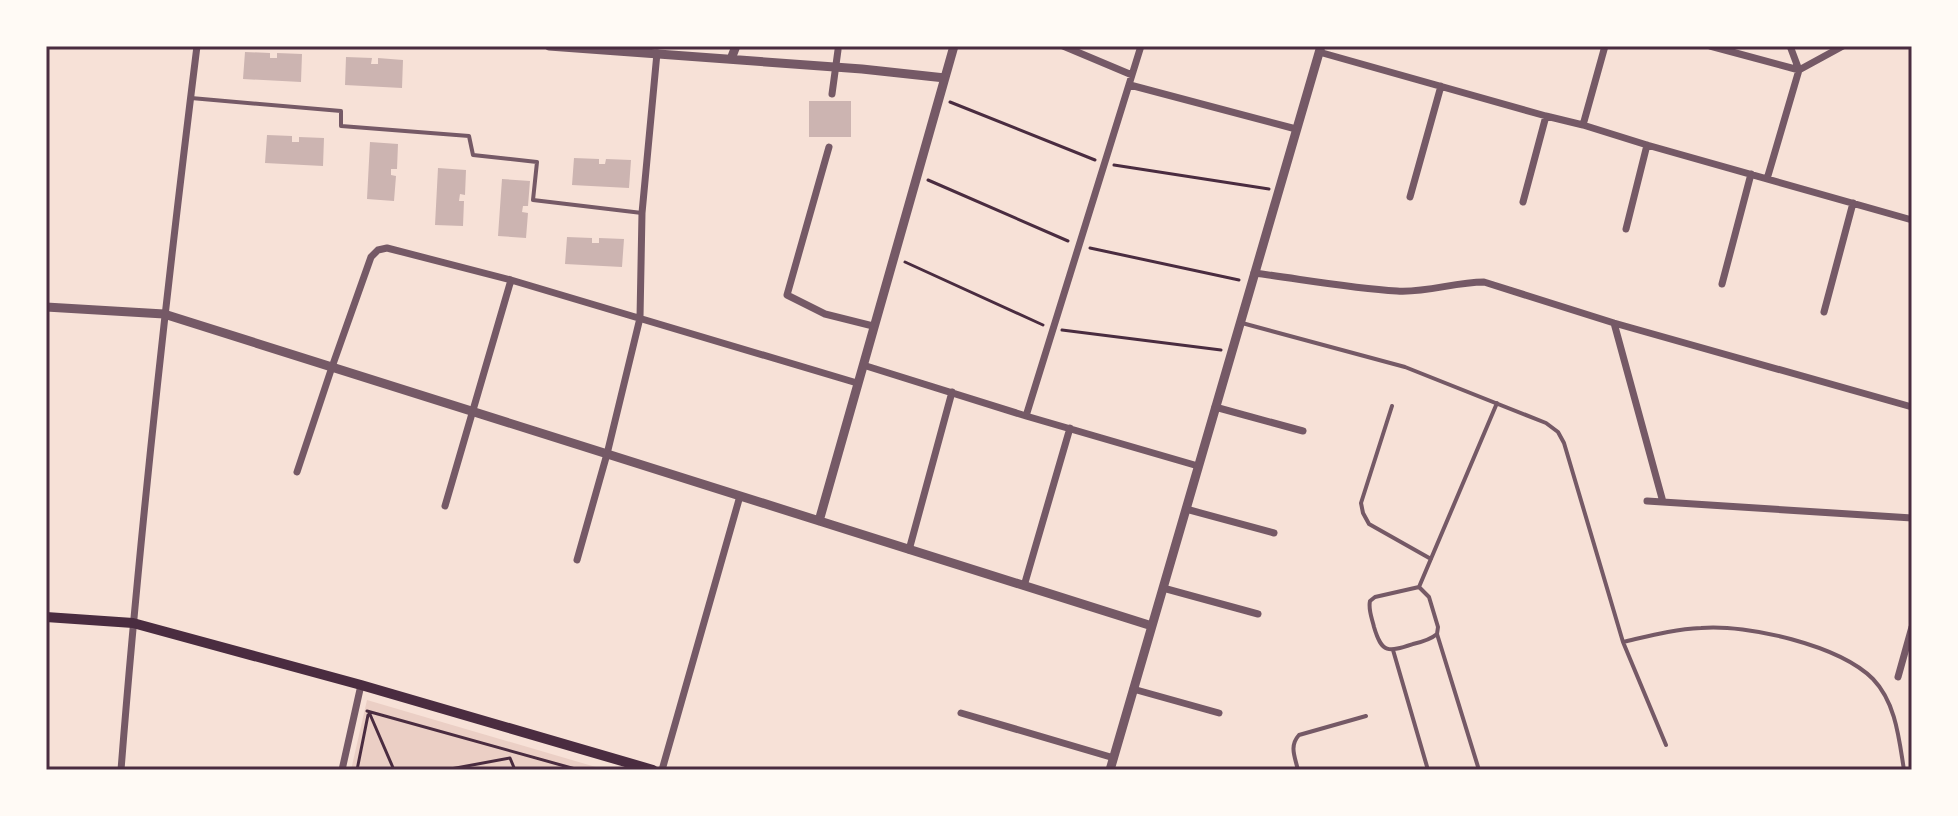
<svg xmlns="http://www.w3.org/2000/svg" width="1958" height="816" font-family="'Source Sans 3',sans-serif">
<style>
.green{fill:#ebcfc5}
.building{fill:#ccb4b1}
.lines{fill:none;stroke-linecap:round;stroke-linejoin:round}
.path{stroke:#4a2c40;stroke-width:3}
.service{stroke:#755966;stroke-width:4}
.minor{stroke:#755966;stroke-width:7}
.tertiary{stroke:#755966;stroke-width:9}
.secondary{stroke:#4a2c40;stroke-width:10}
.neatline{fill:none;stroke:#4a2c40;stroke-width:3}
</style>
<rect width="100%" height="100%" fill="#f7e1d7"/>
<path class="green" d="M367 700 606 770H351Z"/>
<path class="building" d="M245 52 270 53V58H277V53L302 54 301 82 243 79Z
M346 57 372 58 371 64H378V58L403 60 402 88 345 85Z
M809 101H851V137H809Z
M267 135 292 136V142H299V137L324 138 323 166 265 163Z
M370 142 398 144 397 169H391V175L396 176 394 201 367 199Z
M574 158 599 159V164H605L606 159 631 160 629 188 572 185Z
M438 168 466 170 465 195 460 194 459 201H464L463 226 435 225Z
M502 179 530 181 528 206H523L522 212 528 213 526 238 498 236Z
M567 237 592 238V243H599V238L624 239 622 267 565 264Z"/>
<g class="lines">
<path class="path" d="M950 102 1095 160
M1114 165 1269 189
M928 180 1068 241
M1090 248 1239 280
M905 262 1043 325
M1062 330 1221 350
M367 711 579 770
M369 712 394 770
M357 770 368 715
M445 770 510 758 515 770"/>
<path class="service" d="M191 98 341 111V126L469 136 473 155 537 162 533 200 642 213
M1242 323 1405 367 1546 423 1558 432 1564 443 1623 642 1666 745
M1392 406 1361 503 1363 513 1369 524 1431 559
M1419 587 1429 597 1438 627 1437 634C1430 640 1422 642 1413 644 1388 652 1382 654 1374 627 1372 618 1368 610 1370 601L1375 597Z
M1419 587 1497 403
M1437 634 1479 770
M1623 642C1649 636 1674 629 1701 628 1747 624 1839 645 1873 679 1896 703 1899 739 1904 770
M1393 650 1428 770
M1298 770C1295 757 1289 746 1299 735L1366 716"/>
<path class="minor" d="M1063 46 1132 75
M1710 46 1799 70
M1790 46 1799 70
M1319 52 1546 116 1583 125 1647 145 1912 220
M1130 85 1296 129
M832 94 838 50
M1583 125 1605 46
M829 147 787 295 825 314 873 326
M1767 179 1799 70 1843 46
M1410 197 1441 86
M1523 202 1546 116
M1626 229 1647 145
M1254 273C1301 279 1349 288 1397 291 1427 293 1454 282 1484 282L1614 323 1912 407
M1722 284 1751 174
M1824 312 1853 203
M1614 323 1663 502
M863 365 1026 416 1198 466
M1215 407 1303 431
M1026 416 1141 46
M297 472 332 367 371 257 378 250 387 248 511 280 857 383
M1647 501 1912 518
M445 506 511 280
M1186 509 1274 533
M909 550 952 392
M577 560 607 454 640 318 642 213 657 53
M1024 586 1070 428
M1163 588 1258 614
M1898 677 1912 627
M1133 689 1219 713
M961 713 1114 758
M121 770C140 528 167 287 197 46
M342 770 361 685
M662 770 740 496"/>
<path class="tertiary" d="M549 46 862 69 945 78
M731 59 736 46
M46 307 164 314 1152 626
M819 521 954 46
M1110 770 1321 46"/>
<path class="secondary" d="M46 617 133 623 361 685 653 770"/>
</g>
<rect width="1958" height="816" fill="none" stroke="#fffaf5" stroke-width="96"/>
<rect x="48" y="48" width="1862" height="720" class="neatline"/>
</svg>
